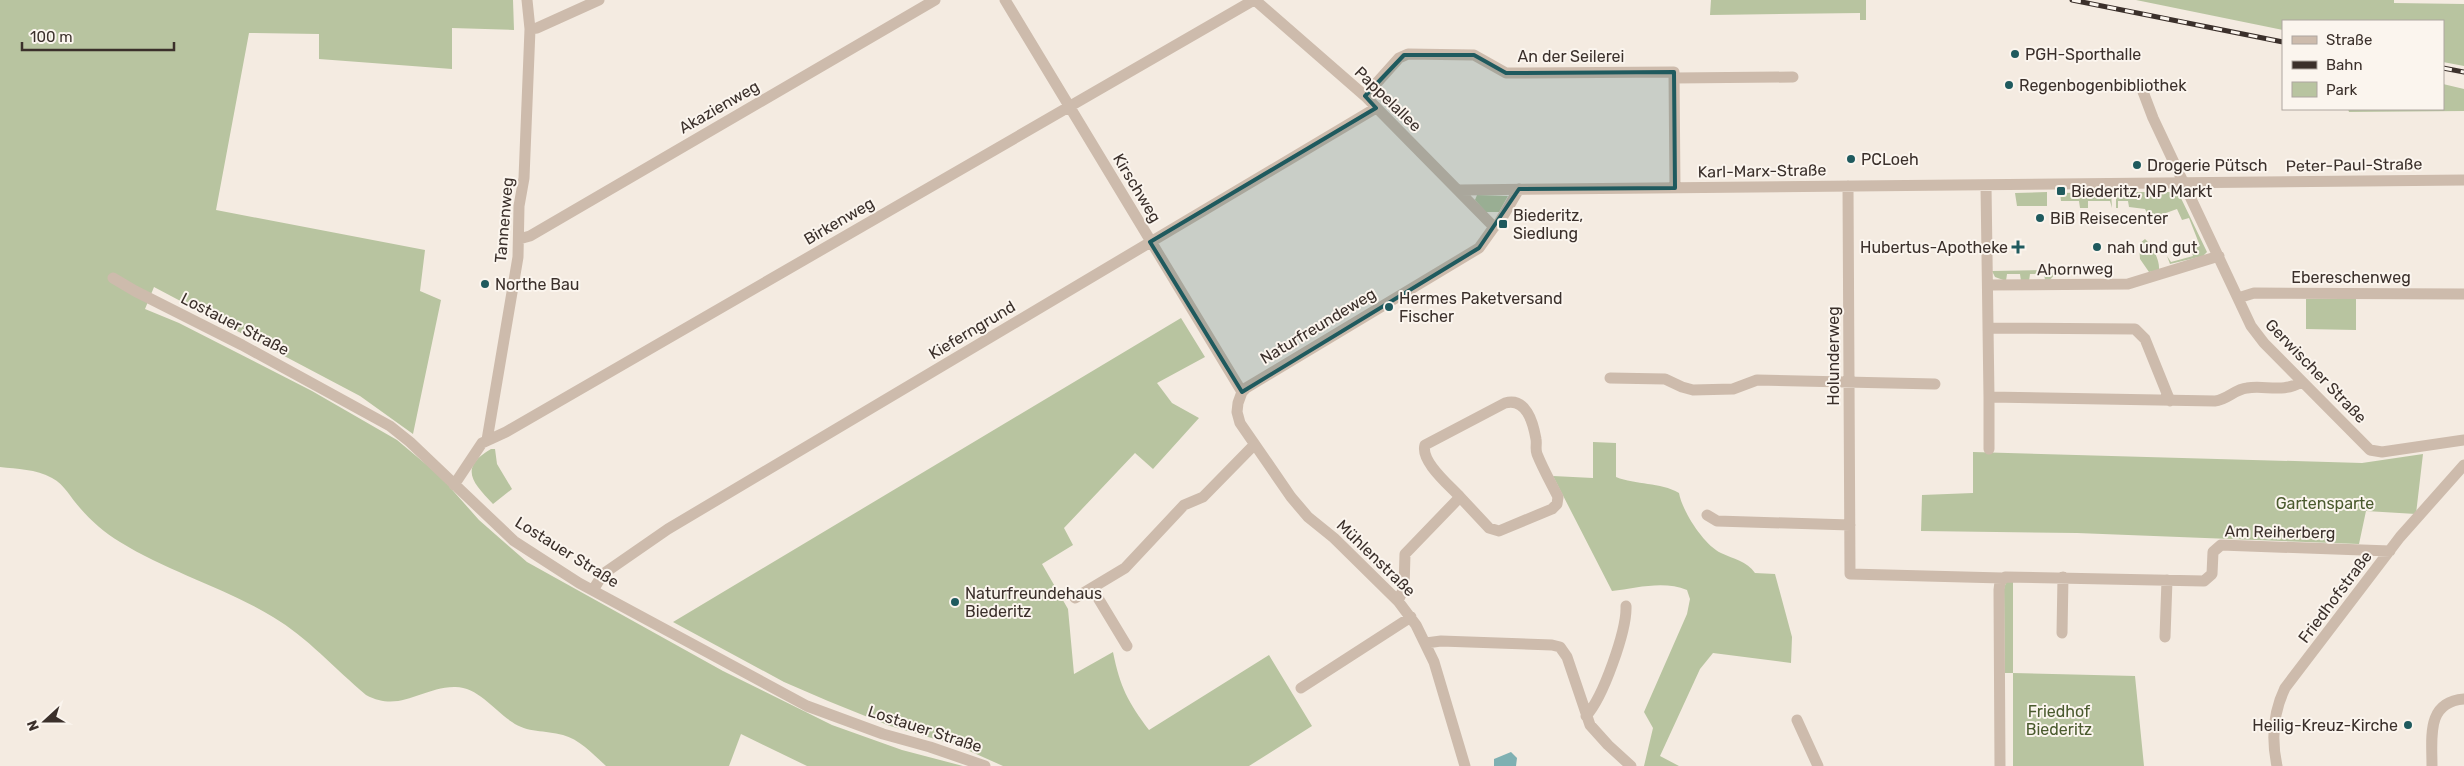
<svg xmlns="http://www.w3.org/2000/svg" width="2464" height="766" font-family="Rubik,sans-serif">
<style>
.green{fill:#b8c4a0}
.water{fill:#7fb0b2}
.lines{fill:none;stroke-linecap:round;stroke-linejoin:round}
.street{stroke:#cdbbac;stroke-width:11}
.rail-casing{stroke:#3b302b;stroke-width:5}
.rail{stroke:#fbf5ee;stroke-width:3;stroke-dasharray:9;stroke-linecap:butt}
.marked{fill:#1f5a5e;fill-opacity:0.2;stroke:#1f5a5e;stroke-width:4;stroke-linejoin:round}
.poi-dot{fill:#1f5a5e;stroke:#fbf5ee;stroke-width:2}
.labels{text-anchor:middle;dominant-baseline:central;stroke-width:4;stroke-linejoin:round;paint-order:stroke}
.poi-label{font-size:16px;fill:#3b302b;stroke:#fbf5ee;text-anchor:start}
.street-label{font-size:16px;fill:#3b302b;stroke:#fbf5ee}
.park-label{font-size:16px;fill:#4a5a2e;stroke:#fbf5ee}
</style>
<rect width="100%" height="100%" fill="#f4ebe1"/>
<path class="green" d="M0 0H513L514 30 452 28V69L319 59V34L249 33 216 210 425 250 420 291 441 300 413 434 360 396 154 287 145 309 179 323 312 391 397 440 440 476 479 520 527 562 723 671 832 725 902 750 963 766H807L741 734 729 766H606C594 755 579 739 563 735 545 730 527 733 512 722 494 710 477 686 454 687 420 688 400 713 366 695 335 669 307 637 273 617 224 587 168 572 120 542 105 533 91 521 80 508 70 497 65 485 52 478 36 469 17 469 0 467Z
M1711 0H1866V20H1860V13L1710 15Z
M2136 0H2394V3L2464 4V66L2443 62V21H2283V30Z
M2443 84 2464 89V111L2349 112 2348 109H2443Z
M2047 192V206H2017L2015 193Z
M2111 192 2112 208 2110 201H2088V208H2080L2079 201H2061L2060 193Z
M2116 192H2178L2207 252 2203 256 2170 264 2167 256 2171 262 2193 256 2191 249 2200 246 2189 218 2182 220 2177 209 2152 218 2154 224 2153 225 2145 209 2129 207 2128 201H2118V208H2116Z
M1477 195 1508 196 1499 212H1486L1475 200Z
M2145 239C2152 245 2160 260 2159 270L2149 272 2140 259 2139 244Z
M2047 270 2055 274 2050 280H2045L2044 274H2030L2029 281H2021L2020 274H2007L2006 281 1995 277 1992 271Z
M2306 299H2356V330L2306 329Z
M1181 318 1205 357 1157 383 1172 403 1199 418 1153 469 1135 453 1064 528 1073 545 1042 564 1068 609 1074 674 1113 652C1120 687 1128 702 1149 730L1269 655 1312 726 1249 766H1003L956 745 890 726 828 701 784 682 673 622Z
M1593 442 1616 443V477C1636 485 1660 482 1679 493 1682 511 1704 545 1721 553 1733 559 1747 561 1755 573L1775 574 1792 637 1791 663 1713 653 1700 669 1660 756 1679 766H1644L1653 728 1644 712 1687 614 1690 599 1687 590C1664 580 1636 588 1612 591L1553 476 1593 478Z
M491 449H495L497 464 512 489 493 504C473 483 458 468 491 449Z
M1973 452 2362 463 2423 454 2416 514 2366 511 2359 544 2077 533 1921 531 1922 495 1973 493Z
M2013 579V673L2135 676 2144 766H2013V673H2005L2004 589 2006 582Z"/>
<path class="water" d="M1511 752 1517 758 1516 766H1494V759Z"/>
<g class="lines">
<path class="street" d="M1005 0 1242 392
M1255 0 1365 96 1494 227
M530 29 537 28 599 0
M1675 78 1793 77
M2142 89 2153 118 2251 326 2264 343 2370 450 2382 452 2464 440
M1365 96 1399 58 1408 54 1474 55 1506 73 1674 72 1675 188
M1986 185 1989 397
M1848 186 1850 574 2002 578
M1460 190 2464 180
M519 239 530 236 935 0
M113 278 135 291 242 345 390 426 410 442 514 541 579 583 807 706 883 734 930 747 985 766
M1988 285 2128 284 2219 256
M2238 298 2254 293 2464 294
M1988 328 2135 329 2145 339 2170 401
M1610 378 1665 379 1682 387 1693 390 1733 389 1757 380 1935 384
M487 440 518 257 519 206 524 178 530 29 527 0
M1989 449V397L2215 401C2227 400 2235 389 2247 388 2264 385 2285 393 2301 382
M454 485 482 443 506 432 1254 0
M1707 515 1717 521 1850 525
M1092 588 1127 646
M593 590 603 574 668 529 1376 108
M1075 598 1125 568 1184 505 1203 497 1254 445
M1398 601 1404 588 1405 554 1460 497C1449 485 1420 461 1425 445L1505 403C1526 397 1533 422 1536 439 1537 444 1535 449 1537 454 1543 469 1551 483 1558 497L1557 504 1552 509 1499 531 1489 528 1460 497
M2062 633 2063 577
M2165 637 2167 580
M1426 643 1441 641 1552 645 1560 647 1567 657 1590 725 1608 745 1631 766
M1301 688 1411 617
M1586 716C1603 698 1627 630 1626 606
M1797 720 1818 766
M1465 766 1434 662 1416 625 1398 601 1334 538 1308 517 1291 497 1240 423 1237 412 1238 403 1242 392 1246 388 1479 248 1494 227 1499 223 1519 189
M2000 766 1999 590 2000 582 2005 577 2204 581 2212 574 2213 552 2221 545 2390 551
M2277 766C2271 738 2273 713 2285 688L2400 537 2464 465
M2432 766C2432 737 2426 702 2464 699"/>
<g class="rail-casing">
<path id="rail" d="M2072 0 2283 42
M2443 68 2464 72"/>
</g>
<use href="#rail" class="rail"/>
</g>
<path class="marked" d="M1404 55H1474L1506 73 1674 72 1675 188 1519 189 1479 248 1242 392 1150 242 1376 108 1365 96Z"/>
<g class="poi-dot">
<circle cx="2015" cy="54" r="5"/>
<circle cx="2009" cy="85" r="5"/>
<circle cx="1851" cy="159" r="5"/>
<circle cx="2137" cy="165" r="5"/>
<rect x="2056" y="186" width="10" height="10" rx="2.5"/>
<circle cx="2040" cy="218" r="5"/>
<rect x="1498" y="219" width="10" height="10" rx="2.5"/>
<path d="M2015.5 239.5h5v5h5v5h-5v5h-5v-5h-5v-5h5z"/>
<circle cx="2097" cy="247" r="5"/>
<circle cx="485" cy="284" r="5"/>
<circle cx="1389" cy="307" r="5"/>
<circle cx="955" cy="602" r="5"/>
<circle cx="2408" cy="725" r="5"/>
</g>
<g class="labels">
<g class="poi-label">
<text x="2025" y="54">PGH-Sporthalle</text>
<text x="2019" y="85">Regenbogenbibliothek</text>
<text x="1861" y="159">PCLoeh</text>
<text x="2147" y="165">Drogerie Pütsch</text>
<text x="2071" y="191">Biederitz, NP Markt</text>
<text x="1513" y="215">Biederitz,<tspan x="1513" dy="18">Siedlung</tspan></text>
<text x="2050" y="218">BiB Reisecenter</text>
<text x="2008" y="247" text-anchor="end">Hubertus-Apotheke</text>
<text x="2107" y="247">nah und gut</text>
<text x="495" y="284">Northe Bau</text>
<text x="1399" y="298">Hermes Paketversand<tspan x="1399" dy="18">Fischer</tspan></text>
<text x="965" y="593">Naturfreundehaus<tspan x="965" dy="18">Biederitz</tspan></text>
<text x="2398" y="725" text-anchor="end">Heilig-Kreuz-Kirche</text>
</g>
<g class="street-label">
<text x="1571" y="56">An der Seilerei</text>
<text transform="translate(1388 99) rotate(44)">Pappelallee</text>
<text transform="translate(719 107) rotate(-30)">Akazienweg</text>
<text transform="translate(2354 165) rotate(-1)">Peter-Paul-Straße</text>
<text transform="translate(1762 171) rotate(-1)">Karl-Marx-Straße</text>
<text transform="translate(1137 188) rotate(59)">Kirschweg</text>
<text transform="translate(504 220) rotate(-85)">Tannenweg</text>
<text transform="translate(839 221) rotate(-30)">Birkenweg</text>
<text transform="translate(2075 269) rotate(-1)">Ahornweg</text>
<text x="2351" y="277">Ebereschenweg</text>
<text transform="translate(235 324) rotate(27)">Lostauer Straße</text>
<text transform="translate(1318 326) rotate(-31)">Naturfreundeweg</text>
<text transform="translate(972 330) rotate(-31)">Kieferngrund</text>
<text transform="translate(1833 356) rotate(-90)">Holunderweg</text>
<text transform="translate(2316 371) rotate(46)">Gerwischer Straße</text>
<text transform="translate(2280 532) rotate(1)">Am Reiherberg</text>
<text transform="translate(567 552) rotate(32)">Lostauer Straße</text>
<text transform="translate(1376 558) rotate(44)">Mühlenstraße</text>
<text transform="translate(2335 597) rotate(-53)">Friedhofstraße</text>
<text transform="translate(925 729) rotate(18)">Lostauer Straße</text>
</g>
<g class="park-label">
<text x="2325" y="503">Gartensparte</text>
<text x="2059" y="711">Friedhof<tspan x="2059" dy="18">Biederitz</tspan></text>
</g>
</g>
<rect x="2282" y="20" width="162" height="90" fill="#fbf5ee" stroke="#aea6a0"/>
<rect x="2292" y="36" width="25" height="8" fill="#cdbbac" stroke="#aea6a0"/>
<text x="2326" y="45" font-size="15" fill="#3b302b">Straße</text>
<rect x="2292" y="61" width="25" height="8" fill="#3b302b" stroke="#aea6a0"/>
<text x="2326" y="70" font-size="15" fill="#3b302b">Bahn</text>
<rect x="2292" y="82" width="25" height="15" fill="#b8c4a0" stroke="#aea6a0"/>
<text x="2326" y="95" font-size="15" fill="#3b302b">Park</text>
<g transform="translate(45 721) rotate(249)" stroke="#fbf5ee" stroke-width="4" paint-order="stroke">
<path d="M0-4L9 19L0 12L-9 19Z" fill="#3b302b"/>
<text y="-8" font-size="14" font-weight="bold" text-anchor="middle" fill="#3b302b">N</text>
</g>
<path d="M22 42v8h152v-8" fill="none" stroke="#3b302b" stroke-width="2.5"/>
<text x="30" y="42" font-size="15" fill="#3b302b" stroke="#fbf5ee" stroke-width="4" paint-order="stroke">100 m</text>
</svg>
